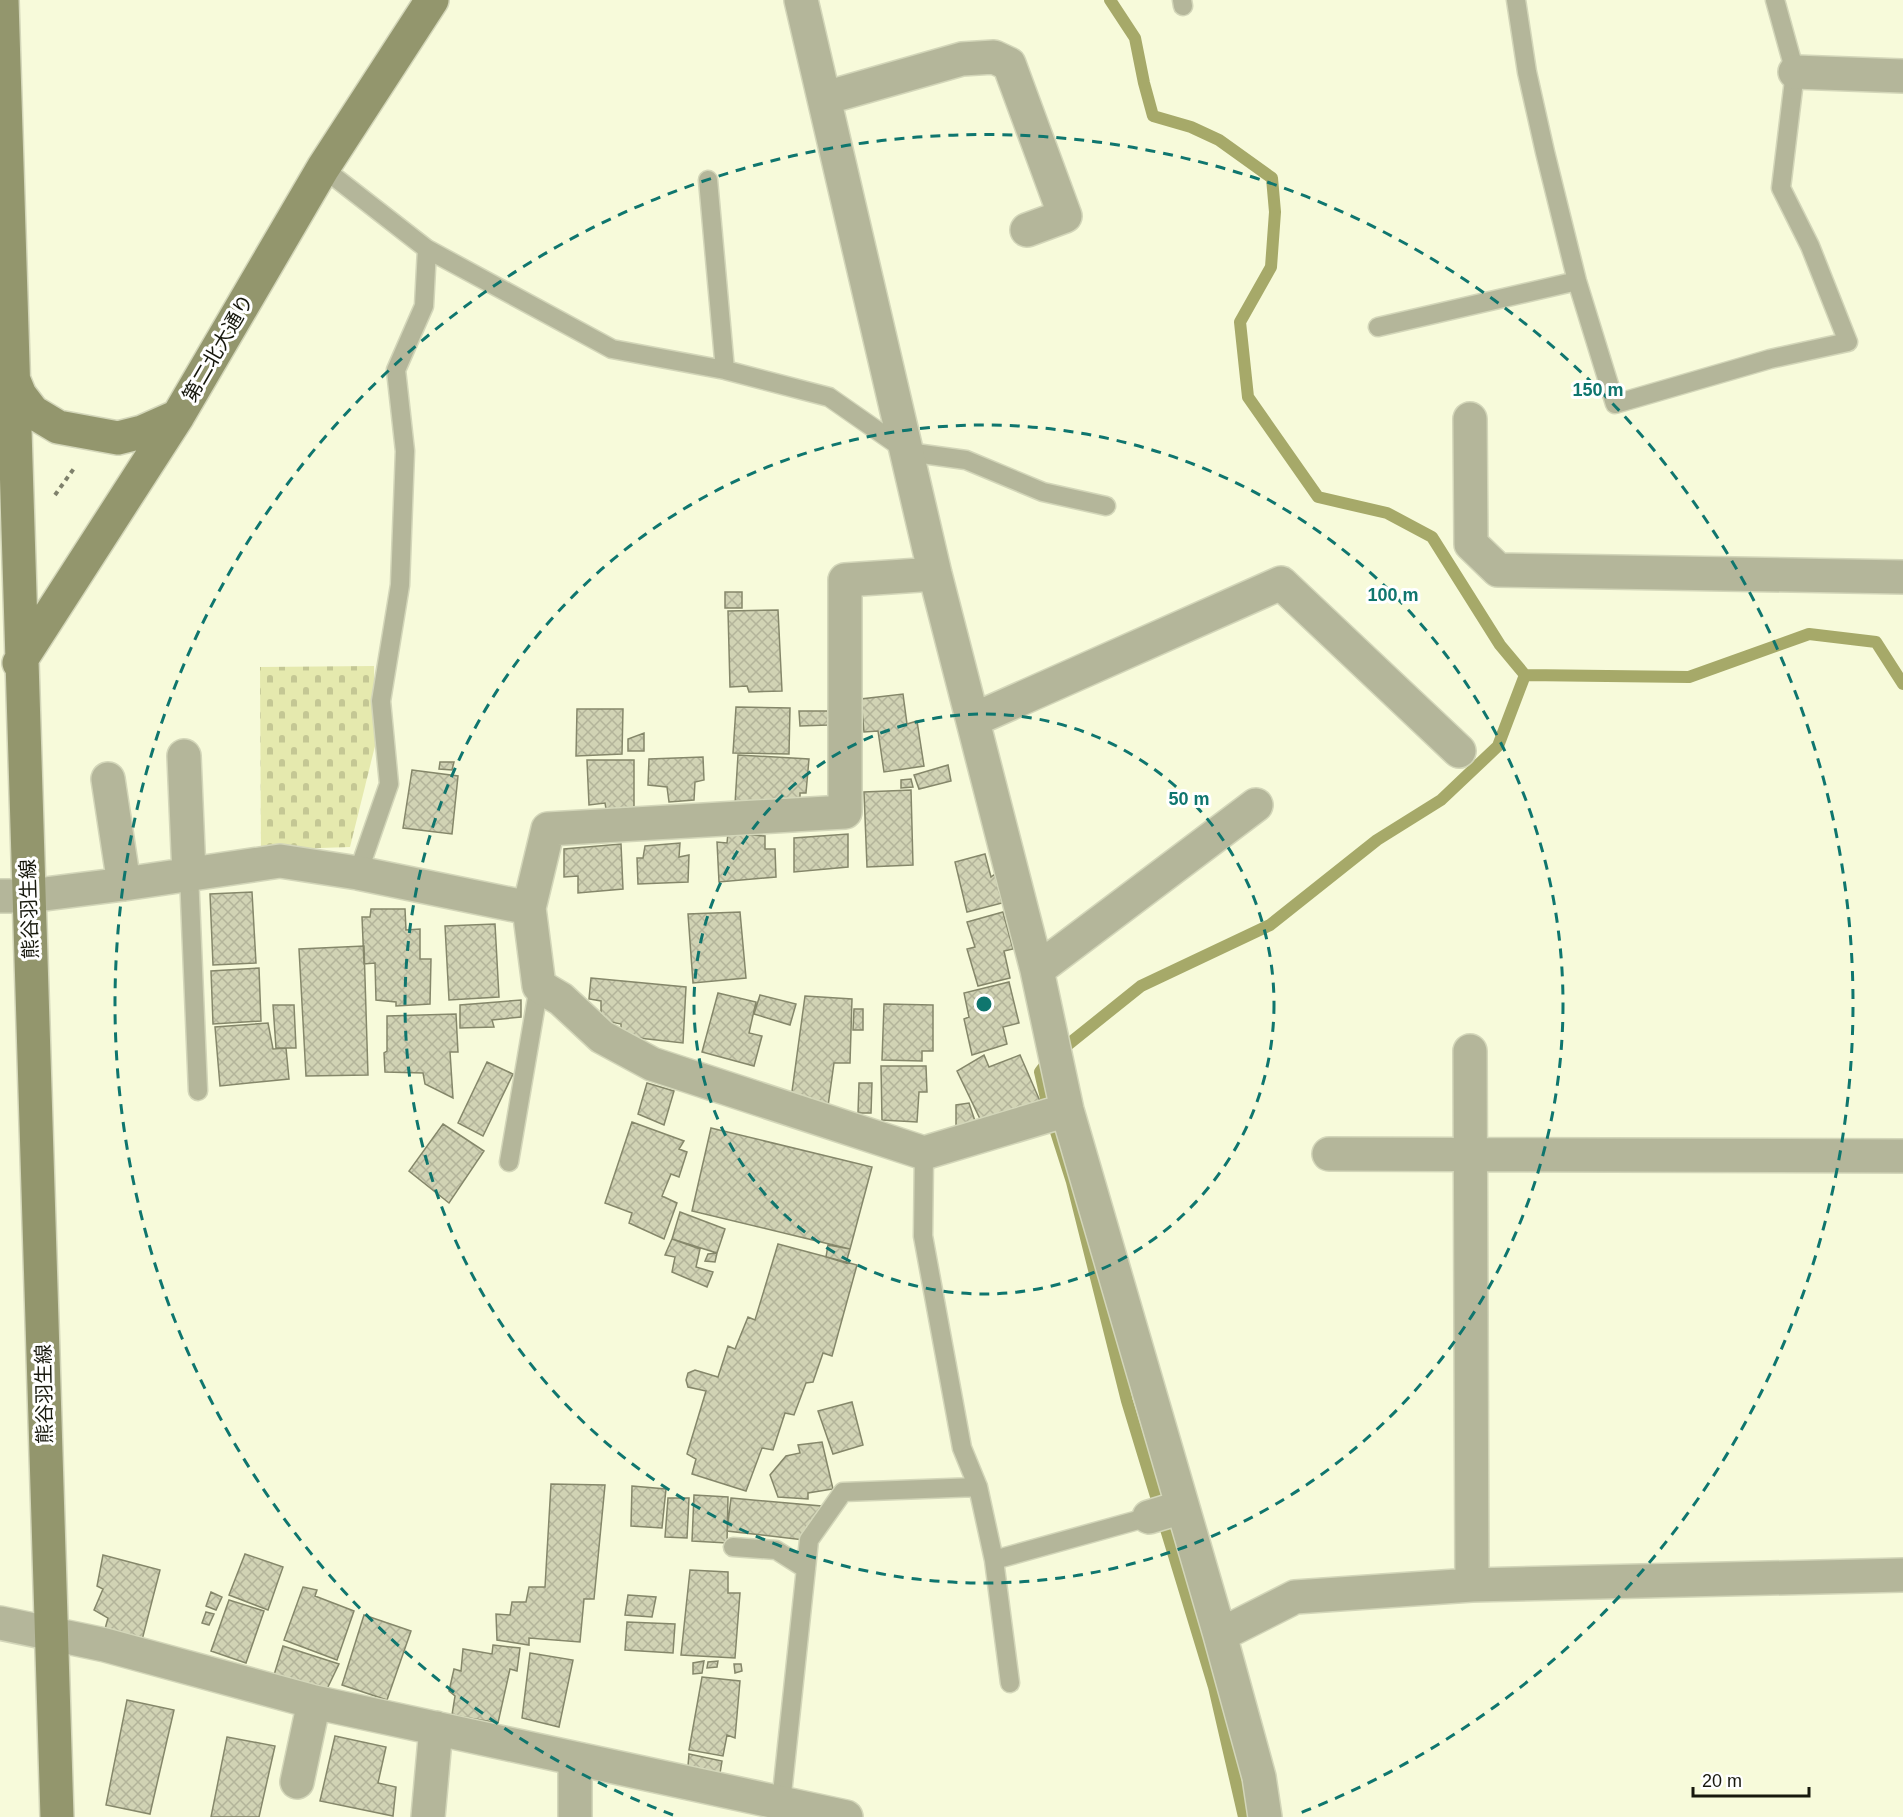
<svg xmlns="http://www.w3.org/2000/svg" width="1903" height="1817" font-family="Helvetica,'Noto Sans JP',sans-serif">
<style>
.cemetery{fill:url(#cemetery-stones)}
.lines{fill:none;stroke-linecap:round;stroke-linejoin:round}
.stream{stroke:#a6a969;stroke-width:12}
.building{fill:url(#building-cross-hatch);stroke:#85876a;stroke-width:1.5}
.lane-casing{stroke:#d3d6b9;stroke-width:21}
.street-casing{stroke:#d3d6b9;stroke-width:36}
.secondary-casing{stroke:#d3d6b9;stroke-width:36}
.path{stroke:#7f816c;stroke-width:4;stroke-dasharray:4.5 4.5;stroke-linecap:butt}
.lane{stroke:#b4b69a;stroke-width:18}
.street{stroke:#b4b69a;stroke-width:33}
.secondary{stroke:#93966d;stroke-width:33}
.ring{fill:none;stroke:#0f766e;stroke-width:3;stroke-dasharray:10 8}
.labels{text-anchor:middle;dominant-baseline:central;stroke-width:6;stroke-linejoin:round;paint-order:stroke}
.street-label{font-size:20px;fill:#17180d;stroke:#fff}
.centre{fill:#0f766e;stroke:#fff;stroke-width:3}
.ring-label{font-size:18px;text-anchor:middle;font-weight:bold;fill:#0f766e;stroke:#fff;stroke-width:6;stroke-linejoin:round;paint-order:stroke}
</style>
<defs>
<pattern id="cemetery-stones" width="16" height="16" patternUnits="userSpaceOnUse" patternTransform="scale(1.5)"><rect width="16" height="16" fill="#e5e9ae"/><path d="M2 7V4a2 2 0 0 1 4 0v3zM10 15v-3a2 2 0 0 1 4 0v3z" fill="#c4c794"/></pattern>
<pattern id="building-cross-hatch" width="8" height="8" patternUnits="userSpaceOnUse" patternTransform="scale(1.5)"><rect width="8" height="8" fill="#d1d3b4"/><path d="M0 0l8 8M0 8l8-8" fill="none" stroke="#b3b49a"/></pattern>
</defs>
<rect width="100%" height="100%" fill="#f7fada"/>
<path class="cemetery" d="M374 666 375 746 350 847 261 850 260 667Z"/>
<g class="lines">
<path class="stream" d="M1110 0 1135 38 1144 83 1153 116 1191 127 1219 140 1272 178 1275 212 1271 267 1240 322 1248 397 1318 497 1387 513 1432 537 1500 645 1525 675 1689 677 1809 634 1876 642 1903 684
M1244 1817 1214 1687 1127 1401 1072 1182 1048 1107 1040 1072 1050 1059 1141 986 1270 925 1377 840 1441 800 1498 746 1525 675"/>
</g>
<path class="building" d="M725 592H742V608H725Z
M778 610 782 691 749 692 747 686 730 687 728 611Z
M903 694 907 724 917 721 924 766 884 772 878 731 864 732 861 699Z
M736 707 790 708 789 754 733 753Z
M577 709H623L622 754 576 756Z
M799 711H828V725L800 726Z
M644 733V751H628V739Z
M738 755 809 759 806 793H800V806L735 804Z
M703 757 704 780 695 782 694 800 669 802 667 787 648 785 649 759Z
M587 760H634V813L607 814 605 803 589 805Z
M440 762H454L452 770 439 769Z
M948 765 951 781 919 789 914 775Z
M412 770 458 776 452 834 403 828Z
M911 779 913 787 901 788V780Z
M911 790 913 865 867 867 864 792Z
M728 833 765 836V849H775L776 877 719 882 717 842 727 843Z
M848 834V867L794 872V838Z
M680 843 679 857 689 855 688 882 638 884 637 858H643L645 846Z
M621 844 623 889 578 893V876L564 877V849Z
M985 854 991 877 995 874 1002 903 967 912 955 862Z
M252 892 256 963 213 965 210 894Z
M371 909H405L406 930 420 929V959H431L430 1004 396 1006V1002L376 1000 375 963 364 964 362 917H370Z
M740 912 746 978 693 983 688 914Z
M1003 912 1013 949 1004 951 1010 978 978 986 967 949 975 947 967 922Z
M495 924 499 997 449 1000 445 926Z
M364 946 368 1075 306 1076 299 949Z
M259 968 261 1021 213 1024 211 971Z
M591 978 686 987 683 1043 621 1036V1024L601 1020V1001L589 999Z
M1009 982 1019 1023 1003 1027 1007 1044 972 1055 964 1019 969 1017 964 993Z
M718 993 756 1002 749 1033 762 1036 754 1066 702 1052Z
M760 995 796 1004 790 1025 754 1014Z
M805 996 852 999 850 1063H834L828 1106 791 1099Z
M521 1000V1017L492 1020 494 1027 460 1028V1005Z
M884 1004 933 1005V1051H922V1061L882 1060Z
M273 1005H294L296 1048H276Z
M854 1009H863V1030H853Z
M456 1014 458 1052H450L453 1098 425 1084 423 1073 385 1072 384 1053 387 1051V1016Z
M268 1023 273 1049 286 1048 289 1079 220 1086 215 1027Z
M984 1055 989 1067 1020 1055 1040 1101 983 1125 957 1071Z
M487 1062 513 1074 483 1136 458 1123Z
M881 1066H926L927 1092H919L917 1122 882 1120Z
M647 1083 674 1091 664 1125 638 1114Z
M859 1083H872L871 1113H858Z
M969 1103 976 1124 956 1128V1105Z
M632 1122 684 1141 679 1149 687 1152 679 1177 671 1174 662 1196 677 1203 664 1239 629 1223 632 1213 605 1203Z
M443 1124 484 1151 449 1203 409 1171Z
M711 1128 872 1167 850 1249 692 1211Z
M680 1212 725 1229 717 1253 672 1239Z
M672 1239 700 1249 696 1267 713 1272 707 1287 672 1272 675 1257 665 1255Z
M778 1244 857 1265 832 1356 823 1353 813 1382 806 1383 794 1415 785 1413 773 1450 762 1448 746 1491 692 1474 696 1459 687 1454 706 1391 688 1387 686 1380 688 1373 695 1370 718 1377 728 1346 735 1349 748 1317 755 1320Z
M828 1245 850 1249 846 1263 826 1257Z
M717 1253 715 1262 705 1261 708 1254Z
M852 1402 863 1445 833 1454 818 1411Z
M822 1442 833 1489 808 1493V1499L778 1497 770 1475 786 1456 800 1453 798 1445Z
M551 1484 605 1485 594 1599H584L580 1642 529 1638V1645L497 1640 496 1614 510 1615 512 1602H526L529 1587H545Z
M632 1486 666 1489 662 1528 631 1526Z
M694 1495 728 1497 727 1543 692 1541Z
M668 1498H689L687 1538 665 1537Z
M731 1498 821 1506 804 1540 727 1531Z
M245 1554 283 1567 268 1610 229 1595Z
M103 1555 160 1570 142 1640 105 1629 108 1618 94 1610 103 1589 97 1586Z
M690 1570 728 1572V1593H740L735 1658 681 1655Z
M303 1587 317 1590 315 1596 354 1611 337 1660 284 1640Z
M211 1592 222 1597 216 1610 206 1606Z
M628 1595 656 1597 652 1617 625 1615Z
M229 1600 264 1611 246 1663 211 1651Z
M206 1612 214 1614 209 1625 202 1623Z
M364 1615 411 1631 387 1700 342 1685Z
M627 1622 675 1624 673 1653 625 1650Z
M493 1645 520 1648 517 1671 510 1669 498 1723 452 1715 455 1696 449 1691 454 1669 461 1671 463 1649 492 1654Z
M283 1646 339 1664 325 1693 274 1675Z
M530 1653 573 1660 559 1727 522 1718Z
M704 1661 702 1673 693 1674V1663Z
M718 1661 717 1667 707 1668 708 1662Z
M734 1664H741L742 1671 735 1673Z
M702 1677 740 1681 735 1738 727 1735 723 1756 689 1750Z
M127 1700 174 1710 150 1814 106 1805Z
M335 1736 386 1747 378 1783 396 1787 393 1816 320 1801Z
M227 1737 275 1746 259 1817H211Z
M689 1754 722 1761 720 1773 688 1766Z"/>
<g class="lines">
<g class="lane-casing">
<path id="lane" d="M1182 0 1183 6
M1516 0 1527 72 1545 152 1577 281 1615 404 1770 359 1848 342 1810 246 1781 188 1795 72 1775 0
M323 168 427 249 612 349 725 370 829 397 908 452 966 460 1043 492 1106 506
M708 180 725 370
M1378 327 1577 281
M358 873 389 784 381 701 400 585 405 451 396 370 424 306 427 249
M189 874 198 1091
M924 1153 923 1236 962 1448 978 1487 994 1560 1149 1517
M509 1162 539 986
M733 1547 776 1550 806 1569
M994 1560 1010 1683
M781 1803 809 1540 843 1492 978 1487"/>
</g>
<g class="street-casing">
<path id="street" d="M801 0 935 574 1037 970 1067 1110 1220 1635 1259 1777 1265 1817
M1795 72 1903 76
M825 98 962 59 994 57 1009 64 1065 216 1027 230
M1470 419 1471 544 1498 570 1903 577
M973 720 1281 583 1459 751
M184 756 189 874
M108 779 124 884
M0 896H29L124 884 280 861 358 873 529 908 548 829 845 812V580L935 574
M529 908 539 986 561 999 602 1037 652 1064 924 1153 1067 1110
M1037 970 1256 805
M1470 1051 1472 1585
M1329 1154 1903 1156
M1149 1517 1182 1507
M0 1623 105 1645 314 1702 846 1817
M1220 1635 1295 1597 1472 1585 1903 1575
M575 1759V1817
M297 1782 314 1702
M428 1817 436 1728"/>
</g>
<g class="secondary-casing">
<path id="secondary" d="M2 0 57 1817
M13 378 20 395 33 412 58 427 118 438 142 432 178 416
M19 663 178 416 323 168 432 0"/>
</g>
<path class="path" d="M55 495 75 467"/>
<use href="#lane" class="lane"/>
<use href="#street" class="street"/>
<use href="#secondary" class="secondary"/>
</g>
<g class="ring">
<circle cx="984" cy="1004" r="290"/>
<circle cx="984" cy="1004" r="579"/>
<path d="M673 1815A869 869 0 1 1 1295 1815"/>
</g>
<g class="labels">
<g class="street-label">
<text transform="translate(218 348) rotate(-60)">第二北大通り</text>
<text transform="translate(29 909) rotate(-92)">熊谷羽生線</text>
<text transform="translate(44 1394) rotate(-91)">熊谷羽生線</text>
</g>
</g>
<circle cx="984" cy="1004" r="9" class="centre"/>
<g class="ring-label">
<text x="1598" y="396">150 m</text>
<text x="1393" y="601">100 m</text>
<text x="1189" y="805">50 m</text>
</g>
<path d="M1693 1787v9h116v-9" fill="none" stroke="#17180d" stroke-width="3"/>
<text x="1702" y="1787" font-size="18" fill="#17180d" stroke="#ffffff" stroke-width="4.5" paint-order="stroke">20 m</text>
</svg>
